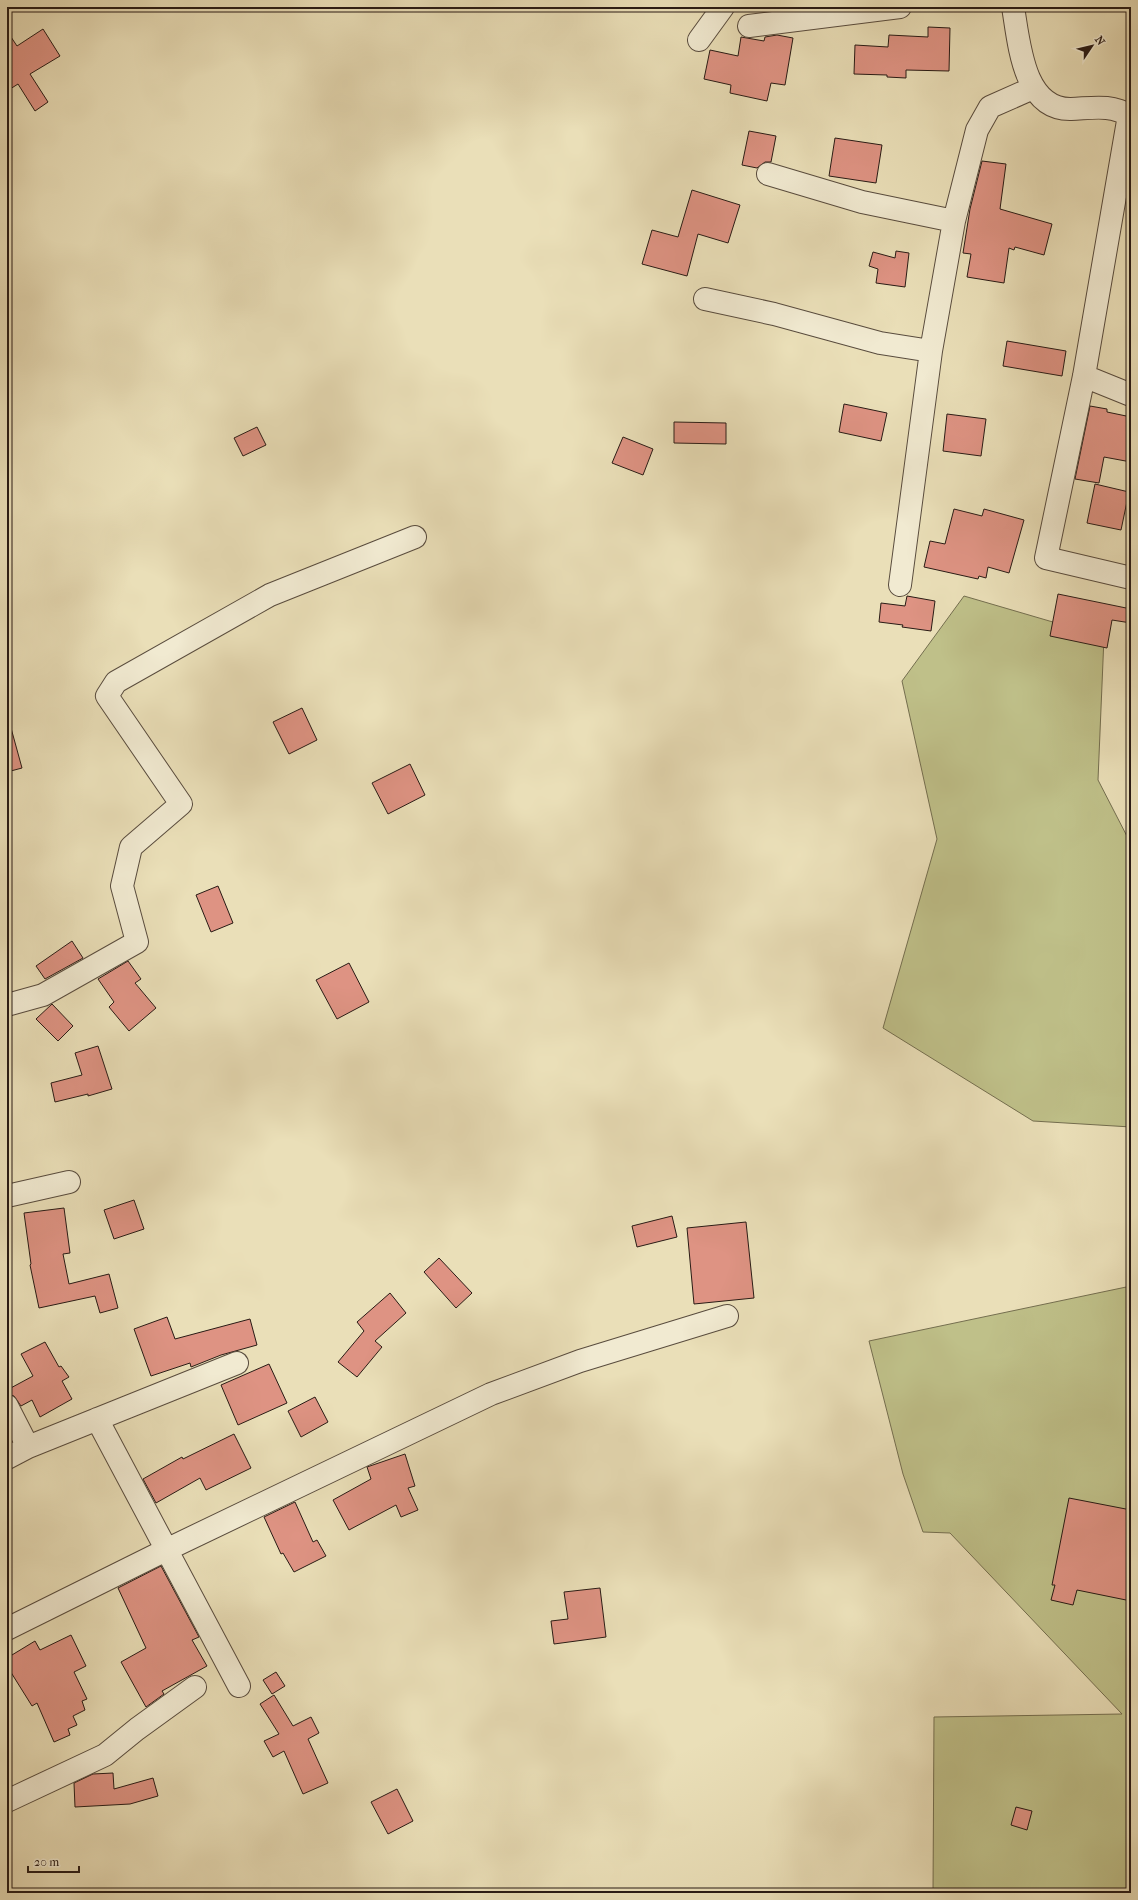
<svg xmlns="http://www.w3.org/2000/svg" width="1138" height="1900" font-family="'IM FELL French Canon',serif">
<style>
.green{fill:#bfc089;stroke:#746e4f}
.building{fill:#de9383;stroke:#291b15}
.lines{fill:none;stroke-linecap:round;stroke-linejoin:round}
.minor-casing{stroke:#594c3e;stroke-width:24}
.minor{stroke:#f1ead1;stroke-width:22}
</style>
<rect width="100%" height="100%" fill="#eadfb8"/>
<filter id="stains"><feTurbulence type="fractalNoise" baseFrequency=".005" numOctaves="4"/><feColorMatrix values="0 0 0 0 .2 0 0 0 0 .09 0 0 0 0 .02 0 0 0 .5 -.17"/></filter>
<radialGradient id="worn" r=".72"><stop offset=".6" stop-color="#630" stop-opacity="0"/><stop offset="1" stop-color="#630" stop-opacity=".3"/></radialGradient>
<path class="green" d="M964 596 1104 637 1098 780 1131 844V1127L1033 1121 883 1028 937 839 902 681Z
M1131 1286V1893H933L934 1717 1122 1714 950 1533 923 1532 903 1474 869 1341Z"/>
<path class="building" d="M928 27 950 28 949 71 906 70V78L887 77V75L854 74 855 45 888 47 889 35 928 37Z
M43 29 60 56 30 74 48 102 35 111 18 84 7 91V31L17 46Z
M777 35 793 38 785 85 771 83 767 101 730 93 731 85 704 79 710 50 738 56 741 37 764 41 765 37Z
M749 131 776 136 771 162H765L757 168 742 165Z
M835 138 882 145 876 183 829 176Z
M982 161 1006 164 1000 209 1052 224 1044 255 1015 247 1014 250 1009 248 1004 283 967 277 971 254 963 253 970 209Z
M692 190 740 205 728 243 698 234 687 276 642 264 652 230 678 237Z
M896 251 909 253 905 287 876 283 878 269 869 266 873 252 895 258Z
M1007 341 1066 351 1062 376 1003 366Z
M844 404 887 413 881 441 839 432Z
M1090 406 1107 409V412L1131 417V462L1104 457 1099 483 1075 479Z
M947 414 986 419 981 456 943 451Z
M674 422 726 423V444L674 443Z
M257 427 266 445 243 456 234 438Z
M623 437 653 449 643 475 612 463Z
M1095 484 1129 492 1121 530 1087 523Z
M954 509 982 516 984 509 1024 520 1009 573 988 567 986 578 979 576 978 579 924 567 930 541 945 544Z
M1058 594 1131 609V623L1112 620 1107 648 1050 636Z
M907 596 935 601 931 631 902 627 903 625 879 622 881 603 905 606Z
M302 708 317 740 289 754 273 722Z
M11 728 22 768 7 772V729Z
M410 764 425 795 388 814 372 783Z
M218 886 233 923 211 932 196 895Z
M72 941 83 958 45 979 36 966Z
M128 961 141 979 135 983 156 1008 129 1031 109 1007 114 1002 98 979Z
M349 963 369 1002 337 1019 316 980Z
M52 1004 73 1026 58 1041 36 1019Z
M98 1046 112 1089 88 1096V1094L55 1102 51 1083 82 1075 75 1053Z
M134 1200 144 1229 114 1239 104 1210Z
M64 1208 70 1253 63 1254 69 1284 109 1274 118 1308 100 1313 95 1296 39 1308 30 1265 31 1264 24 1213Z
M672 1216 677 1237 637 1247 632 1226Z
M746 1222 754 1298 694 1304 687 1228Z
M439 1258 472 1293 456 1308 424 1272Z
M390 1293 406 1313 375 1341 382 1347 357 1377 338 1362 364 1331 357 1322Z
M167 1317 175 1339 250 1319 257 1345 221 1355 191 1367 190 1363 151 1376 134 1329Z
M45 1342 59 1367 61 1366 69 1377 62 1381 72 1399 40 1417 32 1400 21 1406 14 1396 7 1394V1390L33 1376 21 1354Z
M269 1364 287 1403 238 1425 221 1385Z
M315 1397 328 1422 301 1437 288 1411Z
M234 1434 251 1468 206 1490 200 1478 156 1503 143 1479 182 1457 183 1459Z
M405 1454 415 1486 408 1488 418 1510 401 1517 396 1505 349 1530 333 1500 371 1479 367 1467Z
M1069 1498 1131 1510V1601L1077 1590 1073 1605 1051 1600 1055 1585H1052Z
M295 1502 313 1542 317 1540 326 1556 294 1572 283 1553 281 1554 264 1517Z
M161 1566 199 1637 192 1640 207 1666 162 1691 164 1694 146 1707 121 1662 146 1648 118 1588Z
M600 1588 606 1637 554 1644 551 1621 568 1619 564 1592Z
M71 1635 86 1666 74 1672 87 1699 82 1701 85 1710 73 1716 77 1725 68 1729 70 1735 54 1742 37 1703 32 1706 7 1666V1658L35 1641 40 1650Z
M276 1672 285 1686 272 1694 263 1680Z
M274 1695 293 1726 311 1717 319 1733 308 1739 328 1783 303 1794 284 1751 273 1757 264 1741 279 1734 260 1704Z
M113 1773 114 1789 153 1778 158 1796 130 1804 75 1807 74 1783 93 1774Z
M397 1789 413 1821 388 1834 371 1802Z
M1016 1807 1032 1811 1027 1830 1011 1825Z"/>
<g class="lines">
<g class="minor-casing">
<path id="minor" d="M1013 7C1019 42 1023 110 1071 109 1094 108 1110 104 1131 116
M749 26 900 7
M699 40 723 7
M1129 115 1084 376 1046 558 1131 578
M768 174 862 202 954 221
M705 299 774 314 880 343 931 351
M1084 376 1131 395
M900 585 931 351 954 221 977 130 990 107 1033 88
M7 1005 43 995 137 942 122 886 131 847 181 804 107 696 116 682 270 595 415 537
M7 1196 69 1182
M7 1406 28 1447
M97 1419 239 1686
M7 1458 28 1447 237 1363
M7 1629 168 1549 491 1394 580 1361 727 1316
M7 1801 105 1755 137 1729 195 1687"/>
</g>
<use href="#minor" class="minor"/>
</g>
<rect width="1138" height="1900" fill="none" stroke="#eadfb8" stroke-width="24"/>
<rect x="8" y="8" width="1122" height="1884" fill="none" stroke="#291b15" stroke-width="2"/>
<rect x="12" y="12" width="1114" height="1876" fill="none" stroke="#291b15"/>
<g transform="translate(1092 46) rotate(55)" stroke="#f1ead1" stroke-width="3" paint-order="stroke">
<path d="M0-3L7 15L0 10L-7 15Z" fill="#291b15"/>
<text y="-6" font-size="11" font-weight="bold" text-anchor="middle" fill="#291b15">N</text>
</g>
<path d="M28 1866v6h51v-6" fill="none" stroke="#291b15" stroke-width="2"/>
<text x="34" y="1866" font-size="12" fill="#291b15" stroke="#f1ead1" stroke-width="3" paint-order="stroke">20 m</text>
<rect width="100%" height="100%" filter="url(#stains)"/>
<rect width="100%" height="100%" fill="url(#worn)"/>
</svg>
